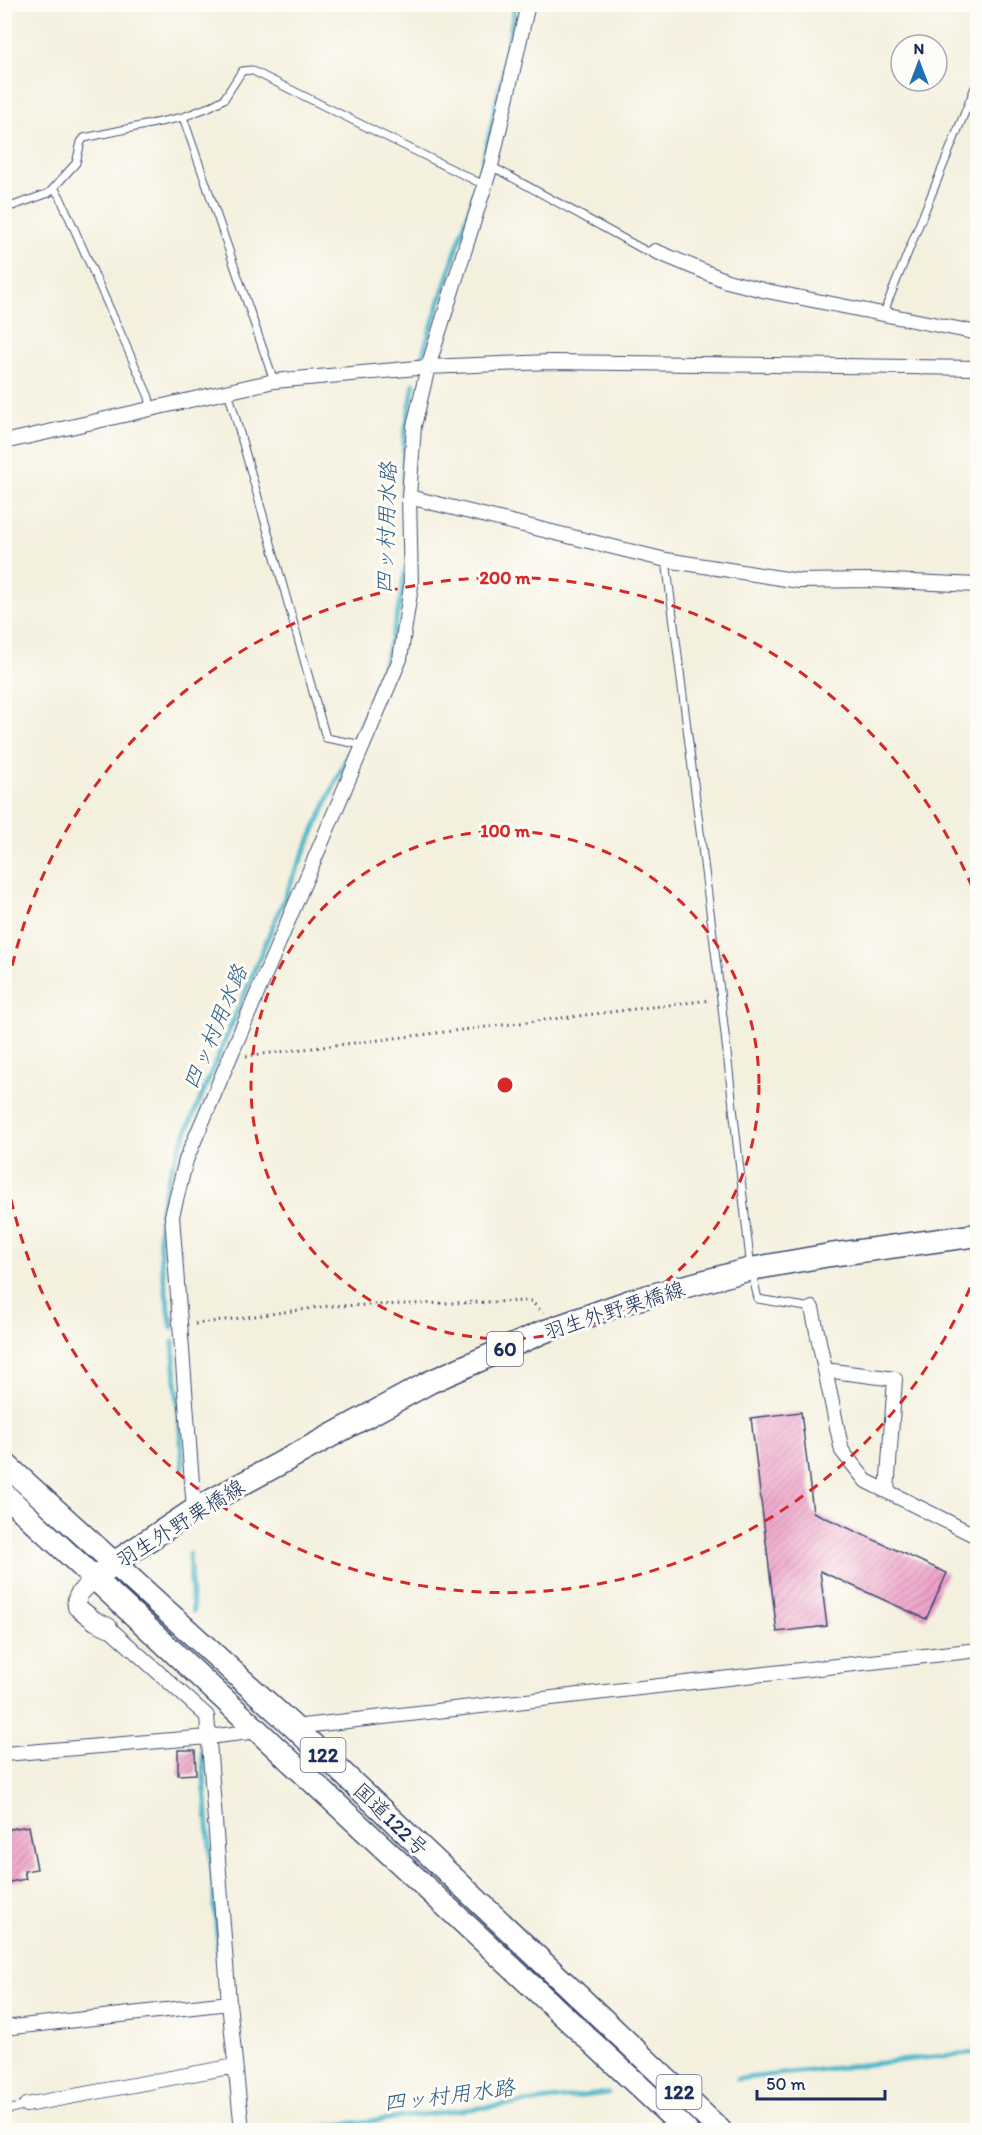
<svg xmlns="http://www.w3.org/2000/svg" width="982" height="2135" font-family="Itim,'Klee One',sans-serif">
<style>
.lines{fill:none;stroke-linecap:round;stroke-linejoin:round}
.stream{stroke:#4bb6c8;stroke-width:5}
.building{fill:url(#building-hatch)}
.service-casing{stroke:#3c4c71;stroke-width:9}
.minor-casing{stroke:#3c4c71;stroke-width:16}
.tertiary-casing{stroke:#3c4c71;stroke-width:20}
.primary-casing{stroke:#3c4c71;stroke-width:25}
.trunk-casing{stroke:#3c4c71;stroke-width:25}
.path{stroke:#3c4c71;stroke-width:3;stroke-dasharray:1.5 4.5;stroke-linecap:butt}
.service{stroke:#fff;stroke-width:7}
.minor{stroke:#fff;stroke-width:14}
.tertiary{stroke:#fff;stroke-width:18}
.primary{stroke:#fff;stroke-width:22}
.trunk{stroke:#fff;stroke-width:22}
.ring{fill:none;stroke:#d62828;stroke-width:3;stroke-dasharray:10 8}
.labels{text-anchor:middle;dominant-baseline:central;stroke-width:6;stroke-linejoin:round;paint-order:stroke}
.shield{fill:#fdfcf7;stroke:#5f6c8c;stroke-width:1.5}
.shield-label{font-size:20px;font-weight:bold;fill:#1b2f5e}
.street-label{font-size:21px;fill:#1b2f5e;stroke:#fdfcf7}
.water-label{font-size:22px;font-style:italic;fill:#2c5e83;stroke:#fdfcf7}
.centre{fill:#d62828;stroke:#fdfcf7;stroke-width:3}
.ring-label{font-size:18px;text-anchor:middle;font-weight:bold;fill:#d62828;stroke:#fdfcf7;stroke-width:6;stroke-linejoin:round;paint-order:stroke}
</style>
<defs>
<pattern id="building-hatch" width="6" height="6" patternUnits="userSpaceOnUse" patternTransform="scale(1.5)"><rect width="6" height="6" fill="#efa1c9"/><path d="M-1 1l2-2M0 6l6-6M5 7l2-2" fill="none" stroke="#c184a6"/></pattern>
</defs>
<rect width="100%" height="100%" fill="#fdfcf7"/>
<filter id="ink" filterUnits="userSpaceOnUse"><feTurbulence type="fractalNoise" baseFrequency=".0167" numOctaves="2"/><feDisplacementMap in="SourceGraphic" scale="12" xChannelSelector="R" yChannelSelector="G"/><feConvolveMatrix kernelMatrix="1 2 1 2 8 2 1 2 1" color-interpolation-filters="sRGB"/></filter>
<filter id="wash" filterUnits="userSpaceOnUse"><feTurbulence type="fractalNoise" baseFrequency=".008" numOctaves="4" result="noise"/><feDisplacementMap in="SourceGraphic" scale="24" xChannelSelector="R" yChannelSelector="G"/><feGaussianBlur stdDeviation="1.35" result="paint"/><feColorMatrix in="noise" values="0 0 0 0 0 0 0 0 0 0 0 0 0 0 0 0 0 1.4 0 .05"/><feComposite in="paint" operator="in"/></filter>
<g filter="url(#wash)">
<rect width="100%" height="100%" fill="#f4f0de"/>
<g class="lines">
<path class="stream" d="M480 175 503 74 515 4
M422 356 476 189
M403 496 404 438 414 384
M356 737C378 683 398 630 405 571
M172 1328C167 1293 157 1255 160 1220 161 1200 167 1183 173 1164L295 873 350 750
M173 1342 183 1468
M189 1554 193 1611
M200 1727 201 1730
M202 1752 219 1959
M737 2079 978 2052
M293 2130 608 2093"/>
</g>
<g id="blocks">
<path class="building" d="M801 1412 813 1512 947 1573 926 1619 820 1571 827 1626 777 1632 751 1418Z
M178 1750H195L196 1774 178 1775Z
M29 1826 37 1869 24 1871 26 1879 4 1883V1830Z"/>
</g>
</g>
<g filter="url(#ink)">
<use href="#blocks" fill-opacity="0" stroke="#3c4c71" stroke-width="1.5"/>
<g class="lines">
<g class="service-casing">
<path id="service" d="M183 117 274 381
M491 166 646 251H655
M54 188 60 197 149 397 151 409
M4 209 49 193 76 163 81 142 84 138 183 117 209 107 224 99 242 71 251 70 484 185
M885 315 887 304 978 80
M228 391 326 738 363 745
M666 560 721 999 751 1269 758 1299 812 1308
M4 2111 26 2105"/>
</g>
<g class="minor-casing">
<path id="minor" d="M655 251 727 281 767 291 978 333
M4 442 274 381 428 367 550 362 978 368
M409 497 666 560 799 581 869 580 978 585
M812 1308 842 1451 866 1481 978 1537
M825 1370 895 1379 887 1491
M194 1510 172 1216 186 1160 400 659 411 586 409 497 414 426 428 367 491 166 528 4
M108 1627 207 1716 229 2003 242 2130
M294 1727 978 1650
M4 1754 208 1737 258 1731
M4 2028 229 2003
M26 2105 235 2066"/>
</g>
<g class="tertiary-casing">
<path id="tertiary" d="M95 1579C86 1587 74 1594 77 1607L95 1621 108 1627"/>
</g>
<g class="primary-casing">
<path id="primary" d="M95 1579 114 1563 194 1510 430 1382 543 1332 630 1301 751 1269 830 1255 978 1235"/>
</g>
<g class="trunk-casing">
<path id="trunk" d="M4 1463 294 1727 720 2130
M4 1494 686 2130"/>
</g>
<path class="path" d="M246 1056 710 1000
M195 1324 329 1306 531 1301 543 1313"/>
<use href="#service" class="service"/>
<use href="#minor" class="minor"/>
<use href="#tertiary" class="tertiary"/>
<use href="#primary" class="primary"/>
<use href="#trunk" class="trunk"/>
</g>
</g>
<g class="ring">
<circle cx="505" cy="1085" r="254"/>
<path d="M977 1271A507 507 0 0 1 5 1169M5 1001A507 507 0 0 1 977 899"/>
</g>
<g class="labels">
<g class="shield">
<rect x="487" y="1332" width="36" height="34" rx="4.5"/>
<rect x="300.5" y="1738" width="45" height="34" rx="4.5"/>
<rect x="656.5" y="2075" width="45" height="34" rx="4.5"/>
</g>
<g class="shield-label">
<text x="505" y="1349">60</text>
<text x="323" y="1755">122</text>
<text x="679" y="2092">122</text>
</g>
<g class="street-label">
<text transform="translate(614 1310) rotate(-18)">羽生外野栗橋線</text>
<text transform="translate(180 1523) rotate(-32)">羽生外野栗橋線</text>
<text transform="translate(391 1819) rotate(44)">国道122号</text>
</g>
<g class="water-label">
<text transform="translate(386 528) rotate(-88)">四ッ村用水路</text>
<text transform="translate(215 1027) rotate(-67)">四ッ村用水路</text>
<text transform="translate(449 2095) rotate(-7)">四ッ村用水路</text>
</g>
</g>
<circle cx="505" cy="1085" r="9" class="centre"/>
<g class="ring-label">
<text x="505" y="584">200 m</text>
<text x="505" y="837">100 m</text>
</g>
<rect width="982" height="2135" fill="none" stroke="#fdfcf7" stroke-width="24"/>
<g transform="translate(919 63)"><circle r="28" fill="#fdfcf7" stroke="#a3aaba" stroke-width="1.5"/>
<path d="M0-4.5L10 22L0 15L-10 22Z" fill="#1f6fb2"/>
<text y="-9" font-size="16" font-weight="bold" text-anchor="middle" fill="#1b2f5e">N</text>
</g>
<path d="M757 2090v9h128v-9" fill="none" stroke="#1b2f5e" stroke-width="3"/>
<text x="766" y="2090" font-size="18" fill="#1b2f5e" stroke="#fdfcf7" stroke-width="4.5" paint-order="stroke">50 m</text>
</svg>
